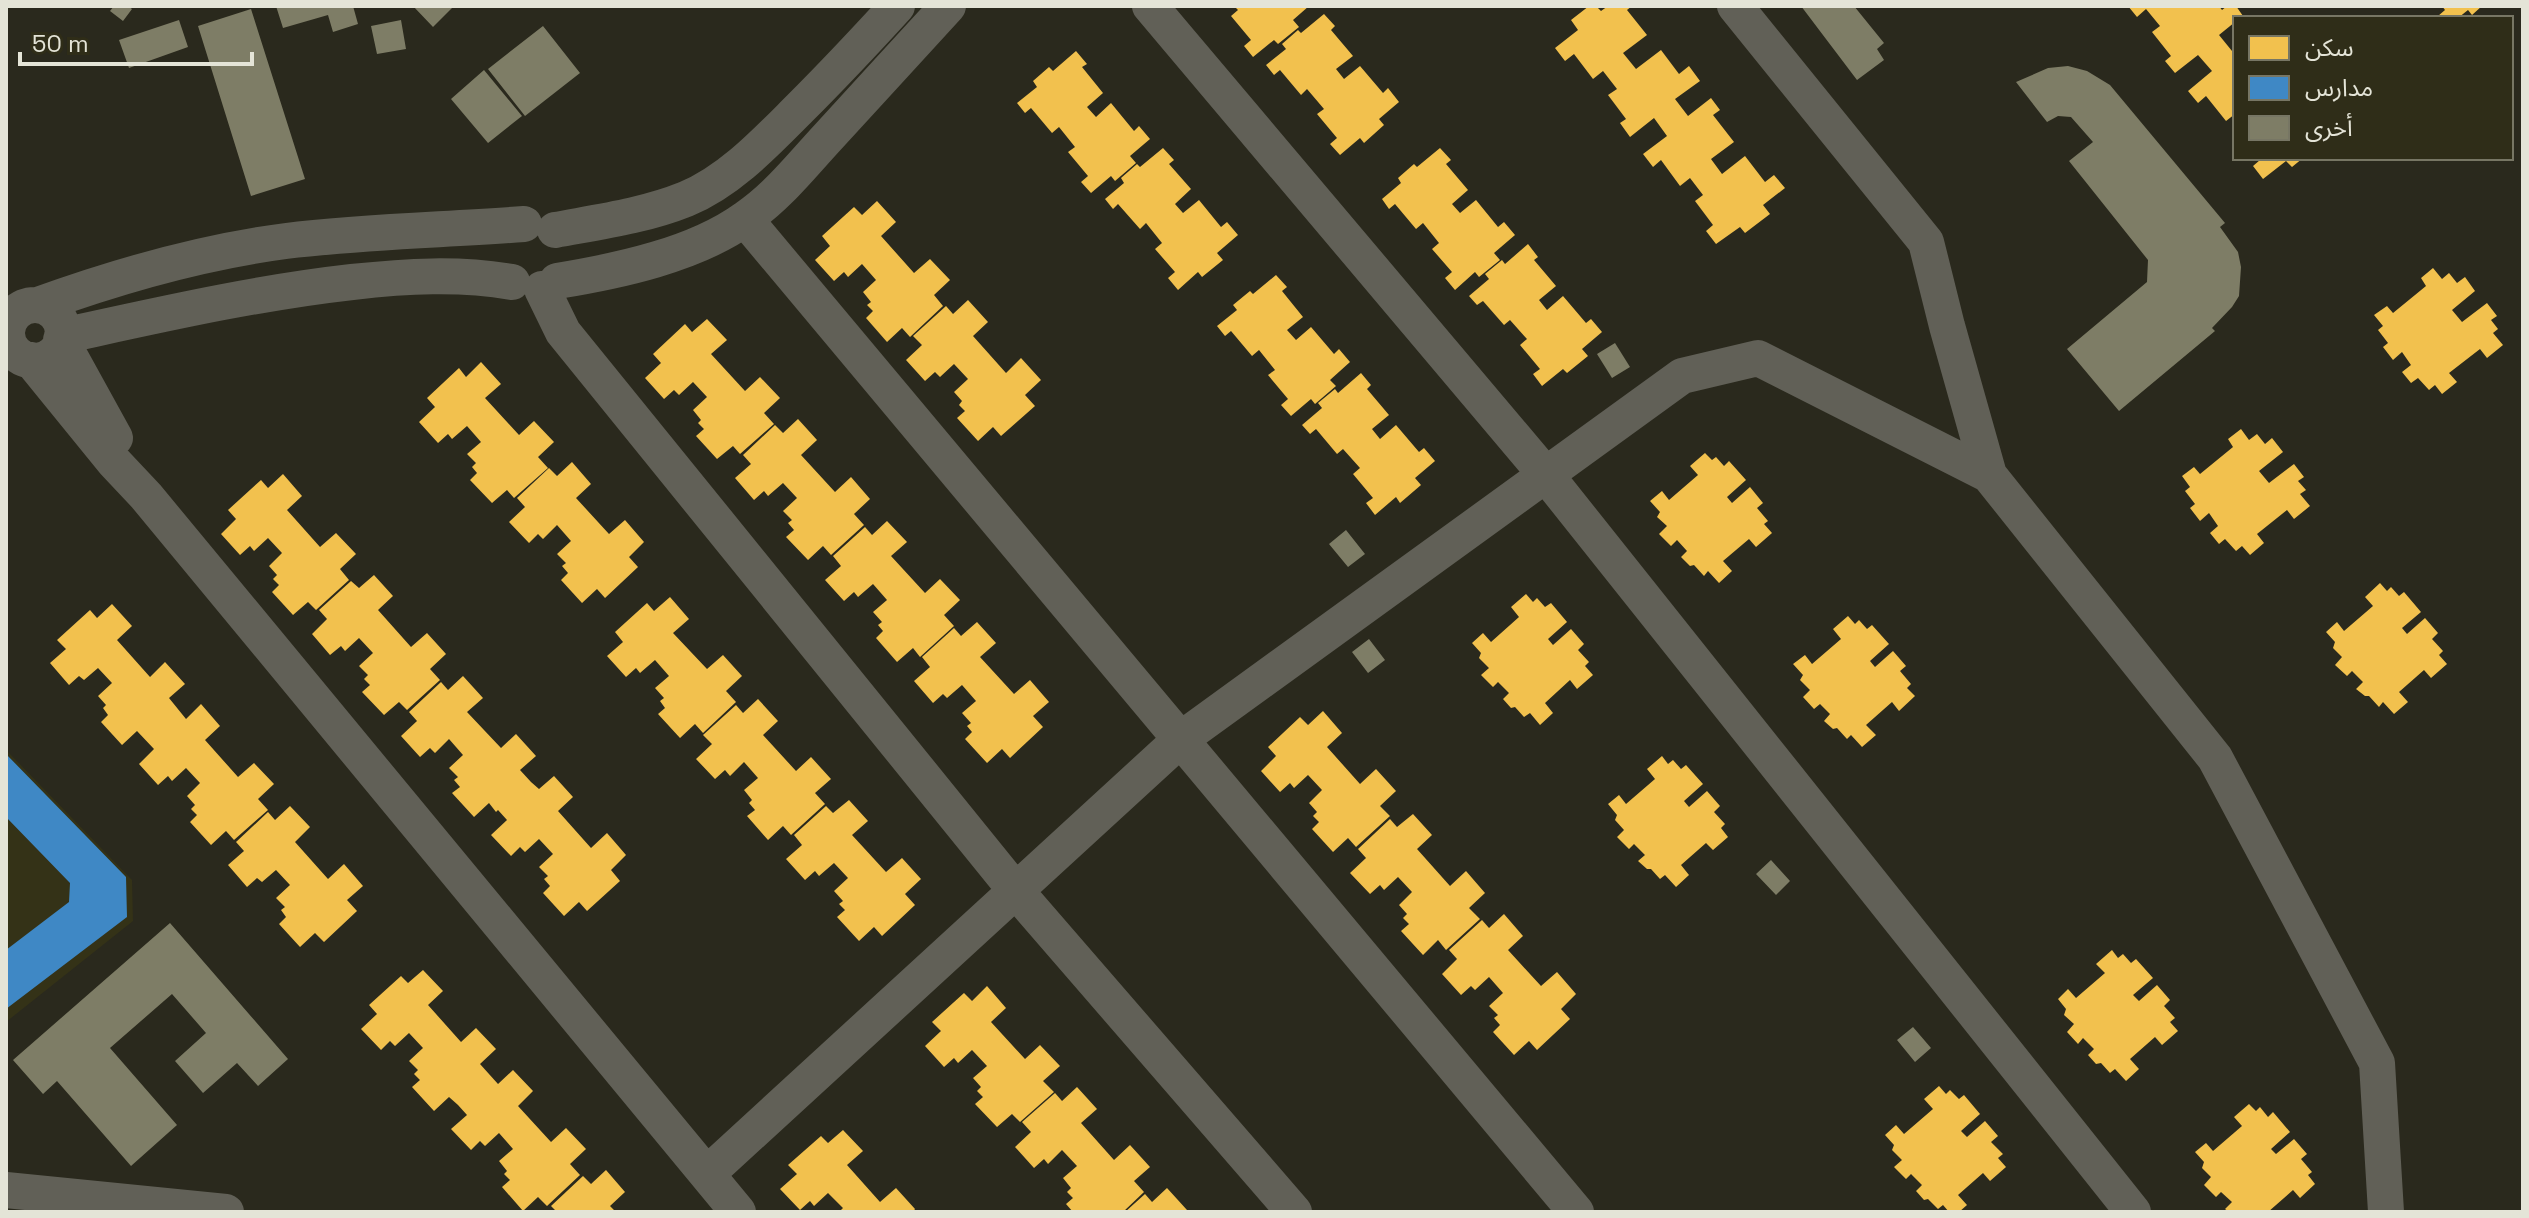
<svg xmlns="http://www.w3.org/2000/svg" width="2529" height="1218" font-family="'Space Grotesk','Noto Sans Arabic',sans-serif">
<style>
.built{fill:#343217}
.homes{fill:#f2c14e}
.schools{fill:#3f88c5}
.building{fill:#7e7d66}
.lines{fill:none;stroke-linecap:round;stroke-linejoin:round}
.minor{stroke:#616057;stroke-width:36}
</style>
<rect width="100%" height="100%" fill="#2a291d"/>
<path class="built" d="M6 750 132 880 133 921 6 1022Z"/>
<path class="homes" d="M1234 6H1309L1293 20 1299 27 1278 44 1274 40 1253 57 1244 46 1251 40 1231 16 1238 10Z
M1589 6H1596L1601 11 1608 6H1632L1627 10 1647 35 1623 53 1636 69 1661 50 1679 74 1689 66 1700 81 1675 99 1688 116 1711 98 1720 110 1713 115 1734 142 1711 159 1722 174 1745 156 1765 182 1774 175 1785 188 1763 205 1770 214 1745 233 1740 227 1716 244 1706 231 1713 225 1695 201 1703 195 1690 178 1680 186 1661 160 1653 167 1643 154 1667 136 1654 118 1630 137 1620 123 1626 119 1608 95 1617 89 1603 71 1593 79 1574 54 1565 61 1555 48 1578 30 1571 20Z
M2128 6H2219L2222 10 2227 6H2236L2243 16 2235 18V22L2219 35 2232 51 2235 49V114L2226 121 2206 96 2198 103 2188 91 2212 71 2198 55 2175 73 2165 61 2171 56 2152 32 2160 26 2146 9 2137 17Z
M2442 6H2482L2472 15 2468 10 2458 18H2440L2438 16 2445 10Z
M1324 14 1335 26 1331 30 1353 56 1336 69 1344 79 1360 66 1383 93 1388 88 1399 102 1379 119 1384 125 1364 143 1360 138 1340 155 1330 144 1337 138 1317 114 1324 109 1307 89 1301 95 1280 70 1274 75 1266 65 1286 49 1282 44 1298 30 1301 33Z
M1076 51 1087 64 1082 67 1103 93 1087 107 1096 117 1111 103 1134 131 1139 126 1150 139 1130 156 1136 163 1115 181 1111 176 1091 193 1081 182 1088 176 1068 152 1075 147 1059 127 1052 133 1031 108 1025 113 1017 103 1037 87 1033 81 1049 67 1053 71Z
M1163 148 1174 160 1169 164 1191 189 1175 204 1183 213 1199 200 1221 227 1227 222 1238 235 1217 253 1223 260 1202 277 1198 272 1178 290 1168 278 1175 272 1155 249 1162 243 1146 223 1140 229 1118 204 1113 209 1105 199 1124 183 1121 178 1137 164 1140 167Z
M1440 148 1451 160 1446 164 1468 190 1452 204 1460 213 1476 200 1498 227 1504 222 1515 235 1494 253 1500 260 1479 277 1475 272 1455 290 1445 278 1452 272 1432 249 1439 243 1423 223 1416 229 1395 204 1389 209 1382 199 1401 183 1398 178 1414 164 1417 167Z
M2258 158H2303L2292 167 2286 161 2263 179 2253 166 2260 160Z
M877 201 896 222 881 236 914 273 930 259 950 280 934 295 943 306 910 337 902 328 887 342 866 318 873 311 867 305 871 302 863 292 876 280 862 264 848 277 844 272 834 281 815 260 830 246 822 236 854 207 862 215Z
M1528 244 1538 257 1534 260 1556 286 1539 300 1547 310 1563 296 1586 323 1591 319 1602 332 1582 349 1588 356 1567 373 1563 369 1542 386 1533 374 1540 369 1520 345 1527 339 1510 320 1504 325 1483 301 1477 305 1469 296 1489 279 1485 274 1502 260 1505 264Z
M2433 268 2442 279 2449 273 2457 283 2465 277 2475 291 2452 310 2462 322 2487 303 2497 316 2491 320 2498 329 2493 333 2503 345 2487 358 2480 349 2449 373 2457 382 2442 394 2435 385 2429 390 2418 378 2411 383 2402 372 2411 365 2402 352 2393 360 2383 347 2388 343 2378 330 2383 326 2374 315 2387 306 2393 313 2426 286 2421 278Z
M1276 275 1287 287 1282 291 1303 317 1287 330 1296 340 1311 327 1334 354 1339 349 1350 362 1330 380 1336 386 1315 404 1311 399 1291 416 1281 405 1288 399 1268 375 1275 370 1259 350 1252 356 1231 331 1225 336 1217 326 1237 310 1233 305 1250 291 1253 294Z
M968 300 988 322 973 336 1006 373 1021 358 1041 380 1025 395 1035 406 1001 436 993 427 978 441 957 418 965 411 959 405 962 401 954 392 968 379 954 364 940 377 935 372 925 381 906 360 922 345 913 336 946 306 953 314Z
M707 319 727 340 711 354 745 391 760 377 780 398 764 413 774 424 740 454 733 446 717 459 696 436 704 429 698 423 701 420 693 410 707 397 693 382 679 395 674 390 664 399 645 378 661 363 653 354 685 324 692 332Z
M481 362 501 384 485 398 519 435 534 421 554 442 538 457 548 468 514 498 507 490 492 503 470 480 477 473 472 467 476 463 467 454 481 442 467 426 452 439 448 434 438 443 419 422 435 407 427 398 459 368 466 377Z
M1361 373 1371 385 1367 389 1389 415 1372 429 1380 439 1396 425 1419 452 1424 448 1435 461 1415 478 1421 485 1400 503 1396 497 1375 515 1366 503 1373 498 1353 474 1360 468 1343 449 1337 454 1316 429 1310 434 1302 425 1322 408 1318 403 1335 389 1338 393Z
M798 419 817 440 801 455 835 492 851 477 870 499 854 514 864 525 831 555 823 546 808 560 786 537 794 530 788 523 792 520 783 511 797 498 783 483 768 496 764 491 754 500 735 478 751 464 743 455 775 425 783 433Z
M2241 429 2249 440 2257 434 2265 444 2272 438 2283 452 2259 471 2269 483 2294 464 2304 477 2298 481 2306 490 2300 494 2310 506 2294 519 2287 510 2257 534 2264 543 2250 555 2242 546 2236 551 2225 539 2219 544 2210 533 2218 526 2209 513 2200 521 2190 508 2195 504 2185 491 2190 487 2182 476 2194 467 2200 474 2233 447 2228 439Z
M1705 453 1712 460 1716 457 1724 466 1729 461 1746 480 1727 497 1732 503 1750 487 1763 503 1757 508 1768 521 1764 524 1772 533 1756 547 1749 539 1723 561 1732 571 1719 583 1708 571 1704 576 1694 565 1690 566 1681 557 1687 551 1677 540 1671 546 1659 534 1667 526 1657 517 1660 512 1650 501 1662 491 1669 500 1698 475 1690 466Z
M572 462 591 484 576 498 609 534 625 520 644 542 629 557 638 567 605 598 597 589 582 603 561 580 568 573 562 566 566 563 557 554 571 541 557 525 543 539 538 534 529 543 509 522 525 507 517 498 549 468 557 476Z
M283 474 302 496 287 510 320 547 336 533 356 554 340 569 349 580 316 610 308 602 293 615 272 592 279 585 273 579 277 575 269 566 282 553 268 538 254 551 250 546 240 555 221 534 236 519 228 510 261 480 268 488Z
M887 521 907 542 891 556 925 593 940 579 960 600 944 615 954 626 920 657 913 648 897 662 876 638 883 631 878 625 882 622 873 612 887 600 873 584 858 597 854 592 844 601 825 580 841 566 833 556 865 527 872 535Z
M374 575 393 596 378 610 411 647 427 633 446 654 430 669 440 680 407 710 399 702 384 715 362 692 370 685 364 679 368 675 359 666 373 653 359 638 345 651 341 646 330 655 312 634 327 619 319 610 351 581 359 588Z
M2380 583 2387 591 2391 587 2399 596 2404 592 2421 612 2402 628 2407 634 2425 618 2438 633 2432 639 2443 651 2439 655 2447 664 2431 678 2424 670 2399 692 2408 702 2394 714 2383 702 2379 707 2369 696H2365L2356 689 2363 682 2352 671 2347 676 2335 665 2342 657 2333 648 2335 642 2326 632 2337 622 2344 631 2373 606 2365 597Z
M1526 594 1533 602 1537 598 1545 607 1551 603 1567 622 1548 639 1553 645 1571 629 1584 644 1578 650 1589 662 1585 666 1593 675 1577 689 1570 680 1545 703 1553 713 1540 725 1530 713 1524 717 1515 707 1511 708 1503 699 1509 693 1498 682 1493 687 1481 675 1489 668 1479 658 1481 653 1472 643 1483 633 1491 642 1519 617 1511 607Z
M670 597 689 619 673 633 707 669 723 655 742 676 726 691 736 702 703 733 695 724 680 738 658 714 665 708 660 701 664 698 655 688 669 676 655 660 640 673 636 668 626 677 607 656 623 642 615 632 647 603 654 611Z
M112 604 132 626 117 640 150 677 165 662 185 684 169 698 186 719 201 704 220 726 205 740 238 777 254 763 274 784 258 799 268 810 234 840 226 831 211 845 190 822 197 815 191 809 195 805 187 796 200 783 186 768 172 781 168 776 158 785 139 764 154 749 137 731 122 745 101 722 108 715 103 708 106 705 98 696 112 683 98 668 84 680 79 676 69 685 50 663 66 649 57 640 90 610 97 618Z
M1848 616 1855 624 1859 620 1867 629 1872 625 1889 644 1870 661 1875 667 1893 651 1906 666 1900 671 1911 684 1907 688 1915 696 1899 711 1892 702 1866 725 1876 735 1862 747 1851 735 1847 739 1837 728 1833 729 1824 721 1830 714 1820 704 1814 709 1803 697 1810 690 1800 680 1803 675 1793 664 1805 655 1812 664 1841 639 1833 629Z
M977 622 996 643 980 657 1014 694 1030 680 1049 702 1033 716 1043 727 1010 758 1002 749 987 763 965 739 972 732 967 726 971 723 962 713 976 701 962 685 947 698 943 694 933 703 914 681 930 667 922 657 954 628 961 636Z
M463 676 483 698 467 712 501 748 516 734 536 756 520 770 531 782 539 789 554 776 573 797 558 811 591 848 607 833 626 855 611 870 620 881 587 911 579 902 564 916 543 893 550 886 544 879 548 876 539 867 553 854 539 839 525 852 520 847 511 856 491 835 507 820 498 810 496 812 489 803 474 817 452 793 460 787 454 780 458 777 449 768 463 755 449 739 435 753 430 748 420 757 401 736 417 721 409 712 441 682 448 690Z
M758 699 778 721 763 735 796 771 811 757 831 779 815 793 825 804 791 835 783 826 768 840 747 816 755 810 749 803 752 800 744 790 758 778 744 762 730 776 725 770 715 779 696 759 712 744 703 735 736 705 743 713Z
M1323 711 1342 733 1327 747 1360 784 1376 769 1396 791 1380 806 1390 816 1356 847 1348 838 1333 852 1312 829 1319 822 1313 816 1317 812 1309 803 1322 790 1308 775 1294 788 1290 783 1280 792 1261 771 1276 756 1268 747 1300 717 1308 725Z
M1662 756 1668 764 1673 760 1681 769 1686 765 1703 784 1684 801 1689 807 1707 791 1720 806 1714 812 1725 824 1721 828 1728 837 1713 850 1706 843 1681 865 1689 875 1676 887 1665 875 1660 879 1651 869H1647L1638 861 1645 855 1634 844 1629 849 1617 837 1624 830 1615 820 1617 815 1608 804 1619 795 1626 804 1655 779 1647 769Z
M849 800 868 821 852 835 886 872 902 858 921 879 905 894 915 905 882 936 874 927 859 941 837 917 845 910 839 904 843 901 834 891 848 878 834 863 819 876 815 871 805 880 786 859 802 845 794 835 826 806 833 813Z
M290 806 310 827 295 842 328 879 344 864 363 886 347 900 357 911 324 942 315 933 300 947 279 924 286 917 281 910 285 907 276 898 290 885 276 870 262 882 257 878 247 887 228 865 244 851 236 842 268 812 275 820Z
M1413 814 1432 835 1417 849 1450 886 1466 871 1485 893 1469 908 1480 919 1446 950 1438 940 1423 955 1401 931 1409 924 1403 918 1407 914 1399 905 1412 892 1398 877 1384 890 1380 885 1370 894 1350 873 1366 858 1358 849 1390 819 1397 827Z
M1504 914 1523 936 1508 950 1541 986 1557 972 1576 994 1561 1009 1570 1019 1537 1050 1529 1041 1514 1055 1493 1032 1500 1025 1494 1018 1498 1015 1489 1006 1503 993 1489 977 1475 990 1471 986 1461 995 1442 974 1457 959 1449 950 1482 920 1489 928Z
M2112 950 2118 958 2123 954 2131 963 2136 959 2153 978 2133 995 2139 1001 2157 985 2170 1000 2164 1006 2175 1018 2170 1022 2178 1031 2162 1045 2155 1037 2130 1059 2139 1069 2126 1081 2115 1069 2110 1073 2101 1063 2096 1064 2088 1055 2094 1049 2083 1038 2078 1044 2067 1032 2074 1024 2064 1015 2066 1009 2058 999 2068 989 2076 998 2105 973 2096 964Z
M423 970 443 991 428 1005 461 1042 476 1028 496 1049 480 1064 498 1084 513 1070 533 1091 518 1106 551 1142 566 1128 586 1149 570 1164 580 1175 547 1206 538 1197 523 1211 502 1187 510 1180 504 1174 507 1171 499 1161 513 1149 499 1133 485 1146 480 1141 471 1150 451 1129 467 1115 458 1105 449 1097 434 1111 412 1087 420 1080 414 1074 418 1070 409 1061 423 1048 409 1033 395 1046 390 1041 381 1050 361 1029 377 1014 369 1005 401 976 408 983Z
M987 986 1006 1008 991 1022 1025 1059 1040 1045 1060 1066 1043 1081 1054 1092 1020 1122 1012 1114 997 1127 975 1104 983 1097 977 1091 981 1087 973 1078 987 1066 972 1050 958 1063 954 1058 944 1067 925 1046 941 1031 932 1022 964 993 972 1001Z
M1939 1086 1946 1094 1950 1090 1959 1099 1964 1095 1980 1114 1961 1131 1967 1137 1985 1121 1998 1136 1991 1142 2003 1154 1998 1158 2006 1167 1990 1181 1983 1173 1958 1195 1967 1205 1959 1212H1949L1943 1205 1938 1209 1928 1199 1924 1200 1916 1191 1922 1185 1911 1174 1906 1179 1894 1167 1902 1160 1892 1150 1894 1145 1885 1135 1896 1125 1904 1134 1933 1109 1924 1099Z
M1077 1087 1097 1109 1081 1123 1114 1160 1130 1145 1150 1167 1134 1181 1144 1192 1123 1212H1073L1066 1204 1073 1198 1067 1192 1071 1188 1063 1178 1077 1166 1062 1150 1048 1164 1044 1159 1034 1168 1015 1147 1031 1132 1022 1122 1055 1093 1062 1101Z
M2249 1104 2256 1111 2260 1107 2268 1117 2273 1112 2290 1132 2271 1149 2276 1154 2294 1139 2307 1154 2301 1159 2312 1172 2308 1175 2315 1184 2300 1198 2293 1190 2268 1212H2229L2225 1209 2232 1202 2221 1192 2216 1197 2204 1185 2211 1177 2202 1168 2204 1162 2195 1152 2206 1143 2213 1151 2242 1126 2234 1117Z
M843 1130 863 1151 847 1165 880 1202 896 1188 915 1209 913 1212H839L843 1208 828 1193 814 1206 810 1201 800 1210 780 1189 797 1174 788 1165 821 1136 828 1143Z
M606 1170 625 1192 610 1206 616 1212H557L551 1206 583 1176 591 1184Z
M1167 1188 1187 1210 1184 1212H1125L1145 1194 1152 1202Z"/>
<path class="schools" d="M6 754 126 877 127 917 6 1009V950L69 902 70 883 6 817Z"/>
<path class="building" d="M114 6H128L132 9 123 21 110 11Z
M276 6H353L358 24 333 32 328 15 283 28Z
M413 6H454L433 27Z
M1801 6H1854L1884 43 1877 49 1884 60 1857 80Z
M251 9 305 179 251 196 198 26Z
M179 20 188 47 129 68 119 40Z
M401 20 406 49 377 54 371 26Z
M543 26 580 73 525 116 488 69Z
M2068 66 2087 71 2110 85 2225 223 2220 227 2238 252 2241 267 2239 296 2232 307 2212 328 2215 331 2119 411 2067 349 2147 282 2148 260 2069 161 2093 142 2071 117 2058 116 2047 122 2016 82 2048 68Z
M484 70 522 116 488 143 451 99Z
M1615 343 1630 367 1612 378 1597 354Z
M1346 530 1365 554 1348 567 1329 544Z
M1369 639 1385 660 1368 673 1352 652Z
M1771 860 1790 881 1776 895 1756 874Z
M170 923 288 1059 258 1086 237 1063 203 1093 175 1061 206 1033 172 994 110 1048 177 1125 131 1166 57 1081 43 1094 13 1060Z
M1913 1027 1931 1048 1915 1062 1897 1040Z"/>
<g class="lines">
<path class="minor" d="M1150 6 1546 475 2133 1212
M1735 6 1926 242 1947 326 1989 475
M745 219 1576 1212
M555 230C598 222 644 216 686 199 730 181 767 141 800 108 833 75 865 41 897 6
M557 281C618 271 695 255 746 218 778 196 802 165 828 137 868 93 908 50 948 6
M542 289 563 332 1016 891 1294 1212
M38 305C118 276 202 252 286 241 365 231 445 230 524 224
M7 333a28 28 0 1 1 56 0a28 28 0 1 1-56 0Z
M62 336C159 315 254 293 352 282 406 276 459 273 512 282
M61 340 115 438
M31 360 114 462 146 496 738 1212
M707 1174 1181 739 1682 376 1758 358 1989 475 2215 758 2377 1063 2386 1212
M6 1190 226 1212"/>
</g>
<rect width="2529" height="1218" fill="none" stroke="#e4e4d7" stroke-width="16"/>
<rect x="2233" y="16" width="280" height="144" fill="#2f2d18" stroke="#777664" stroke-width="2"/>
<rect x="2249" y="36" width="40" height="24" fill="#f2c14e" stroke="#777664" stroke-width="2"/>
<text x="2305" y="56" font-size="24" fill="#e4e4d7">سكن</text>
<rect x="2249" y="76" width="40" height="24" fill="#3f88c5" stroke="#777664" stroke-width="2"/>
<text x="2305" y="96" font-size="24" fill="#e4e4d7">مدارس</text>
<rect x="2249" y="116" width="40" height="24" fill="#7e7d66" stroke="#777664" stroke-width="2"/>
<text x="2305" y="136" font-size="24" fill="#e4e4d7">أخرى</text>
<path d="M20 52v12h232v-12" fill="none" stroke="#e4e4d7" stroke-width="4"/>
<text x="32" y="52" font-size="24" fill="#e4e4d7" stroke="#2f2d18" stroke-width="6" paint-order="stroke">50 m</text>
</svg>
